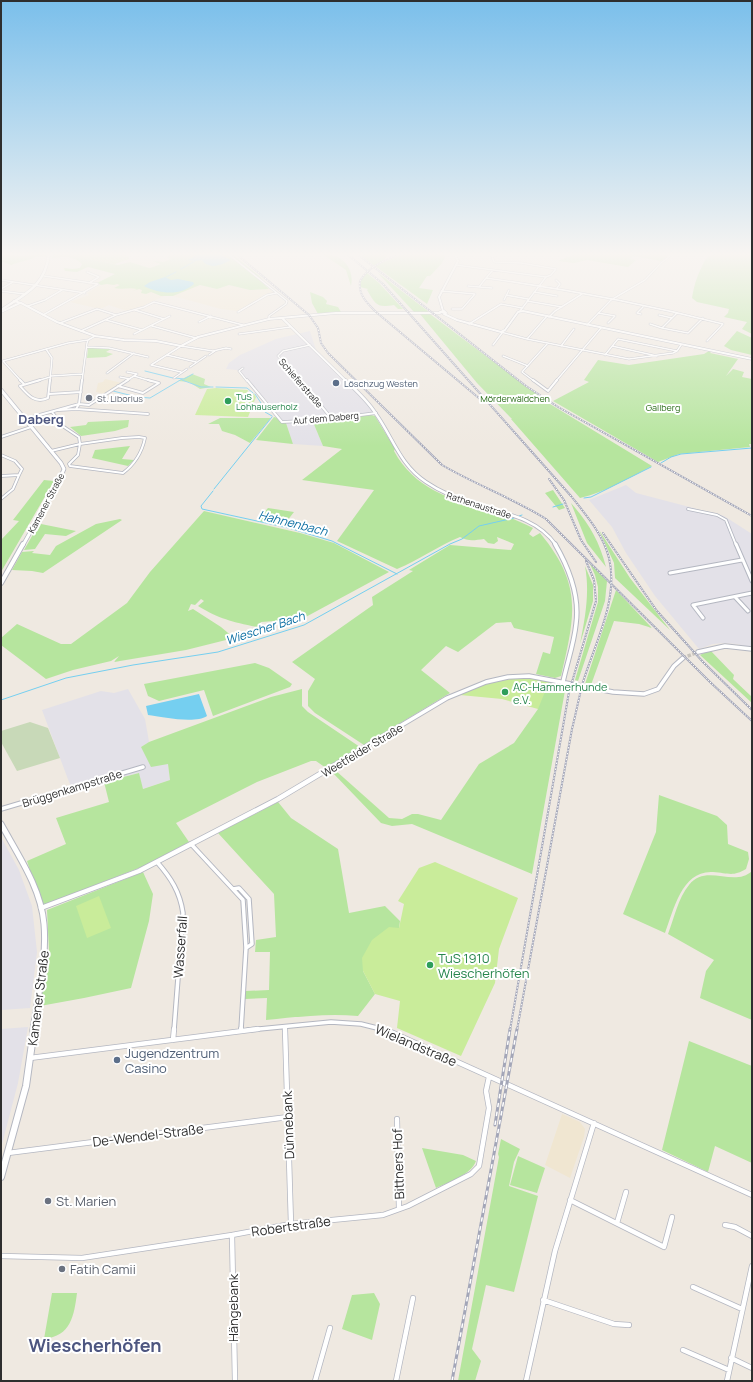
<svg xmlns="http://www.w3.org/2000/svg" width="753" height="1382" font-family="Manrope,sans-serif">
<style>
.industrial{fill:#e3e1e8}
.education{fill:#f0e6d1}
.green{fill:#b6e59e}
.cemetery{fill:#c8d9b8}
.pitch{fill:#c9ec9a}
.water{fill:#75cff0}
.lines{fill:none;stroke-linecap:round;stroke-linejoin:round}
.stream{stroke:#75cff0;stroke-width:1}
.tertiary-tunnel{stroke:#c8c4bd;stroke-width:3.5;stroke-dasharray:3.5 1.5;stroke-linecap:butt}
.minor-far4-casing{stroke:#b4b7c1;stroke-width:2.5}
.minor-far3-casing{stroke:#b4b7c1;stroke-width:3.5}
.minor-far2-casing{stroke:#b4b7c1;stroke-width:5}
.minor-far1-casing{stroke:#b4b7c1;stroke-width:5.5}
.minor-casing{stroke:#b4b7c1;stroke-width:6}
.tertiary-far3-casing{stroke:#b4b7c1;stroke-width:3}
.tertiary-far2-casing{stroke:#b4b7c1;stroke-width:4}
.tertiary-far1-casing{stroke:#b4b7c1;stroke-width:5.5}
.tertiary-casing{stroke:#b4b7c1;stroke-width:6}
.secondary-far4-casing{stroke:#b4b7c1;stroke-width:3.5}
.secondary-far3-casing{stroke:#b4b7c1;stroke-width:4.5}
.secondary-far2-casing{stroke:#b4b7c1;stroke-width:6}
.secondary-far1-casing{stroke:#b4b7c1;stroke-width:7}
.secondary-casing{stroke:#b4b7c1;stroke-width:8}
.minor-far4{stroke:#fff;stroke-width:1.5}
.minor-far3{stroke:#fff;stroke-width:2}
.minor-far2{stroke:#fff;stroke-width:3}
.minor-far1{stroke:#fff;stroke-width:3.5}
.minor{stroke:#fff;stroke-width:4.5}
.tertiary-far3{stroke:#fff;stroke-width:2}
.tertiary-far2{stroke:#fff;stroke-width:2.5}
.tertiary-far1{stroke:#fff;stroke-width:3.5}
.tertiary{stroke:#fff;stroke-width:4.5}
.secondary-far4{stroke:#fff;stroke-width:2.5}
.secondary-far3{stroke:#fff;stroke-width:3}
.secondary-far2{stroke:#fff;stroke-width:4}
.secondary-far1{stroke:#fff;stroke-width:5}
.secondary{stroke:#fff;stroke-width:6}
.rail-far1-casing{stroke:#a3a6b8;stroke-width:2}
.rail-casing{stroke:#a3a6b8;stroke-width:3}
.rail-far1{stroke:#fff;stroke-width:1;stroke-dasharray:1.5;stroke-linecap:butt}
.rail{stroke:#fff;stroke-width:1.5;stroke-dasharray:4.5;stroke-linecap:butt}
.service-dot{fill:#5c6f8a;stroke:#fff;stroke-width:1.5}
.worship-dot{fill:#6b7280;stroke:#fff;stroke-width:1.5}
.leisure-dot{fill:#2e9e5b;stroke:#fff;stroke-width:1.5}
.labels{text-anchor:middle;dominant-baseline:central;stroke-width:4;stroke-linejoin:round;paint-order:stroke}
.far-street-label{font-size:9px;fill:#2e2e2e;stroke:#fff}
.far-service-label{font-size:9px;fill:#4e5e75;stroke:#fff;text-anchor:start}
.far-leisure-label{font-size:9px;fill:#27864d;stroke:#fff;text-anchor:start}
.far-worship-label{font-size:9px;fill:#5b616d;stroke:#fff;text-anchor:start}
.far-park-label{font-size:9px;fill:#2c6e1b;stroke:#fff}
.leisure-label{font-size:11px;fill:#27864d;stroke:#fff;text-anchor:start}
.street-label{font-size:11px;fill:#2e2e2e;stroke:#fff}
.water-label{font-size:12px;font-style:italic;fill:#0d6fa3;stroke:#fff}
.far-district-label{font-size:13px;font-weight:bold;fill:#4d5680;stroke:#fff}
.near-street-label{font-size:13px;fill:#2e2e2e;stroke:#fff}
.near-leisure-label{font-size:13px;fill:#27864d;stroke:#fff;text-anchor:start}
.near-service-label{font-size:13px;fill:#4e5e75;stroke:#fff;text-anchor:start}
.near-worship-label{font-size:13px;fill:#5b616d;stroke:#fff;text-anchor:start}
.near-district-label{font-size:18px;font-weight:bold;fill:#4d5680;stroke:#fff}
</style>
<rect width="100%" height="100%" fill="#efe9e1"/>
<path class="industrial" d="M310 331 316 350 352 385 376 412 314 420 313 422 323 446 293 444 286 423 283 421 268 402 237 370 226 369 229 363 240 355 276 339Z
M626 485 636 493 724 516 752 534V648L737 644 724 643 713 644 699 649 655 596 626 553 612 527 589 500Z
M128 689 145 719 149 742 141 747 168 764 170 780 143 789 138 773 73 790 69 782 42 710 101 691 114 693Z
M1 837 19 870 32 906 37 952 30 1008 1 1010Z
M28 1027 18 1083 1 1148V1029Z"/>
<path class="education" d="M139 253H172L168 257 172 259 150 268H143L126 263Z
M110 282 166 295 143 306 127 311 109 305 100 309 70 302 89 295 87 293 101 285Z
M200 285 217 289 229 285 250 290 269 289 274 293 263 295 257 301 238 311 221 309 173 296Z
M105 379 122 383 105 394 96 392 98 383 103 382Z
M562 1114 580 1122 585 1129 584 1137 570 1178 545 1165Z"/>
<path class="green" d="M1 253 21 256 46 253V257L37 256C28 261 21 261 11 265L1 261V260L9 261 1 259 4 256 1 255Z
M53 253H88L84 258 118 265 130 262 149 268H145H150L161 264 153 261 163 262 171 259 167 257 172 253H225L244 267 228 253H231L264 280 253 273 269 289 250 290 229 285 217 289 200 285 173 296H161L151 292 146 294 141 293 142 290 139 289 133 291 137 289C129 287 123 290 114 288L120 285 117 284 114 285 107 284 101 285 97 283 115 274 88 267 77 272 65 271 64 268 72 269 80 268 82 264C73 255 64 257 52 258Z
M321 253C340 253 355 266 351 286L346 270Z
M358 253H389L385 259 375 266Z
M405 253H443L445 257 442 263 430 276H427L419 288 433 290 427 304 375 266Z
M577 253H648L670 255 661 261 634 256 629 259 636 260 628 267 587 260 574 263 558 261Z
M713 253H752V334L742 329 747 322 724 317 728 313 729 309 697 302 692 298C694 284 698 274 704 262 705 259 710 256 713 253Z
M377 272 429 312H414Z
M367 273 379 283 403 309H398L394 305C377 308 376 305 367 290L368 289 360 287 361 280Z
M310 292 323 297 327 301 326 304 338 307 341 312 318 314 312 303Z
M420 314H430L550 404 652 466C629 478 605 492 580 498L511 419H512L477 383Z
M737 331 752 338V355L731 350 724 346Z
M91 347 111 349 106 352 113 354 106 357 87 358 88 348Z
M709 351 711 352 710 353 738 359 726 376 733 369 744 372 742 377 752 379V444H749L750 447 679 454 658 462 553 401 589 382 584 380 598 360 629 365 704 354Z
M192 374 205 379 204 384 211 387 200 389 189 382 178 381Z
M371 415 375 416 395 449 394 451C423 505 485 503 533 528L529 534 533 537 540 533C583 585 575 615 561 676L555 678 536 674 543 652 550 654 554 637 514 628 511 622 496 623 458 652 446 646 421 670 450 693 364 745 315 713 308 706V691L315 679 292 662 373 605 372 597 413 571 409 570 450 545 511 550 514 544 497 537 498 541 494 544 488 543 484 539C475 540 469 542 460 537 438 546 419 560 397 569L337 541 374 490 302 480 342 449 323 446 313 422Z
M274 417 278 418 281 422 286 423 293 444 256 440Z
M220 418H271L250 443 235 435 222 431 219 424H208Z
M129 420 128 427 115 431 81 436 70 427 86 425 88 422Z
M130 446 122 459 134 460 128 466 92 458 95 450Z
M44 480 54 481 1 572V540L19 521 13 520Z
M553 490 565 508 559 510 545 493Z
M571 503C589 524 599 540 606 567L587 543Z
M268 508 294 512 283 526 257 521Z
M204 511 300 533 334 543 389 572 302 619 261 622 257 627C233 622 219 619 198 606L204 601 201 599 195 605 191 604 188 611 193 609 221 627 234 638 186 650 114 662 119 656 111 661 73 670 46 679 1 645V638L17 624 61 644H71L127 603 150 572Z
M120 519 122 520 43 573 32 571 12 570 22 552 34 551 32 553 50 555 56 546 96 524Z
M39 524H41L76 531 66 536 45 534 35 549 24 550Z
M599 530 630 578 670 630 615 578 614 563Z
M590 564 607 581 605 601 578 681 575 680 598 602V587L595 575Z
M585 566 593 585V601L580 644C585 618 590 593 585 566Z
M616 590 652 628 639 624 614 621 591 685 585 684Z
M710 650 734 675 733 679 752 697V703L700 655Z
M255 663 269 668 292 684 290 687 213 716 204 690 159 701 148 696 144 684Z
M535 679 566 685 532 874 412 824 392 826 381 823 332 772 335 770 389 818 402 819 412 814H418L441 820 479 764 514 743 538 709Z
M302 689V706L308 712 360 747 326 768 316 761H311L257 782 176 823 189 842 144 866 42 906 27 861 66 844 56 818 109 802 104 782 139 773 143 789 170 780 168 764 151 767 141 747 149 742 271 697Z
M659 795 717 816 727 825 728 844 748 852 749 859 746 869C733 877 728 873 713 872 682 870 674 909 665 933L623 914 656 832Z
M278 802 291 818 338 849 349 913 385 906 400 921 399 928 363 971 375 994 358 1016C327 1013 297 1017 266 1020L267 998 245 999V991L269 990 270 952H255L256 940 276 937 274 894 218 833Z
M752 871V1020L700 998 706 971 714 960 668 934C674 919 678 898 689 885 706 863 734 888 752 871Z
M143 872 153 894 149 921 131 988 84 998 40 1006 49 951 47 910Z
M689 1041 752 1066V1163L715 1146 708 1172 662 1150Z
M501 1139 520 1149 514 1162 509 1186 538 1196 514 1292 486 1285 472 1349 481 1361 475 1381H458L499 1157 498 1154Z
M422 1148 463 1155 476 1161C471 1175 449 1182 436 1188Z
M518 1156 545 1168 537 1193 510 1185Z
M52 1293H77C74 1316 71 1336 44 1339Z
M374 1293 380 1304 372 1340 342 1329 352 1295Z"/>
<path class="cemetery" d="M30 722 48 728 60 758 17 771 1 742V731Z"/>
<path class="pitch" d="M88 253H135L131 255 125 254 129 257V259L115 264 83 258Z
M216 388 248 390 247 393H249V395L254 394 256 397 248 417 195 415 207 389Z
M529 677 549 682 538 709 502 699 460 695C479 683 507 679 529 677Z
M435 862 518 898 499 949 495 983 461 1056 397 1028 400 1001 375 994 363 971 362 958 372 940 389 927 399 928 404 904 398 901 419 868Z
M99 896 111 928 87 938 76 906Z"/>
<path class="water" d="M209 253 219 254 231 260C222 265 209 270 202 260L195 261 188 260 197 255Z
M165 277 171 280 178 279 193 282 194 284C181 296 159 294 144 286L150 282Z
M199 694 207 716C195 724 162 717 148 715L146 706Z"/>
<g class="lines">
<path class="stream" d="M181 269 195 261
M166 277 176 272
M145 371 173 378
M175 378 184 379 193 374
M182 380 201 387H213
M216 387 247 388 253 393
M113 391 137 397 150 398 182 379
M255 394 261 403V406L265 409V412L272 416
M661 463 671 457 681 454 752 448
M214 489 272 417
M213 491 201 506 202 509 289 528 332 541 397 574
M584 498 591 497 651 467
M553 507 563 504
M519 516 522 515
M1 700 66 678 133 665 218 652 304 625 450 544 462 539 479 526 514 518"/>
<path class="tertiary-tunnel" d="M683 658 698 652"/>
<g class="minor-far4-casing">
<path id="minor-far4" d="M227 253 287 301 286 304 269 316V319
M492 256 494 262 521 263 556 269 551 275 546 277 520 311
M456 265 546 277
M493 270 486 278C566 289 645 304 723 324L707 341
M87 272 99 277 89 283
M44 276 98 284
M1 280 85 293
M556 280 560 284 557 288
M468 286 479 287 486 278
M479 287 492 288
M1 289 13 282
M1 291 24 294
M441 291 475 294 462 309H452
M534 292 557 296
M506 295 528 299
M504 300 509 290
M527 301 562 307
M28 306 45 300 62 290
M135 310 164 319
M238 312 267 295 276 293
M598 313 615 316 608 323
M677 313 662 328 688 333 703 318
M641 314 637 313 643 307
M43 315 98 284
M659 315 672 318
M549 317 555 311 582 294
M106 320 142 330
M199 322 211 316
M60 323 97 309 116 315
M469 324 501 304 522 308
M650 324 662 328
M587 325 611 300 645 280 661 263 674 253
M152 326 196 338
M81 331 116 315 144 307 154 302 243 325
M501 332 527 339 629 359 673 353 677 351 681 345
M134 334 170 316
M239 334 290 327
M527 339 547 316
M493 345 502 333
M561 346 574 329
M612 346 657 356
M87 347 109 348 148 357
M46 349 52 358 50 381
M167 355 196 362
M209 355 215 351
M605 355 618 339 677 351
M503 356 528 366
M151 365 181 346 213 351 226 348 231 349
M151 365 181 372
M190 367 206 356
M243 368 239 371 247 381
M127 372 137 374
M107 373 134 353
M51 376 83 374
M134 376 151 381
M120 377 130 379
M174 378 187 369
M21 381 3 361 68 343 88 340
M37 381 50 377
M82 381 87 343 88 340 95 336
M126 381 137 374
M301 381 278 356 283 351 310 345
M534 381 522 372 548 343
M556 381 601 328"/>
</g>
<g class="minor-far3-casing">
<path id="minor-far3" d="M20 380 24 384
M40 380 20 386C28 395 35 404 48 398L50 380
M247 380 282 422 323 420 376 413
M300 380 332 419
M533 380 548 391 557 380
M118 386 143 393 159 383 148 380
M49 394 81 392
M89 405 128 380
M76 409 79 404 82 380
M59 410 76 409 148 414
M52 412 64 427 79 437 80 444
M25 419 79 404 89 405
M1 437 31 427
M139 437 145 438C142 452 135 464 123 473L70 466 69 464 78 455 80 444 122 438Z
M51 451 80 444
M1 455 15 461 22 469 19 475 1 476
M1 499 13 489 19 475
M688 509 717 515 726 520 736 545"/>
</g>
<g class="minor-far2-casing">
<path id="minor-far2" d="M736 544 752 581
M670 573 742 560
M735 597 748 611
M703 618 693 605 752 593"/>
</g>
<g class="minor-far1-casing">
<path id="minor-far1" d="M1 809 143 767
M191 844 243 900 246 948 241 1030
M157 862C171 878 180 892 183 913L174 1030
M233 889 239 888 249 899 252 944 246 948
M285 1027V1030
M248 1030 331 1022 361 1024 385 1030"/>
</g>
<g class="minor-casing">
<path id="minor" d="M285 1029 291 1224
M381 1029 391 1032 752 1195
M241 1031V1029
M173 1040 174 1029
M30 1058 258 1029
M397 1119 399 1209
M8 1153 288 1117
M570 1200 664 1247 672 1217
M617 1223 626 1192
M725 1225 735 1227 752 1236
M232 1235 235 1381
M1 1256 82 1258 232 1235 291 1224 383 1215 408 1206 471 1174 479 1166 489 1108 486 1091 489 1077
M693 1287 742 1309
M543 1300 614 1324 629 1325
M683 1350 729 1370
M731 1358 752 1368
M315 1381 330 1328
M396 1381 413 1298
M526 1381 555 1251 594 1123
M727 1381 752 1266"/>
</g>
<g class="tertiary-far3-casing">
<path id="tertiary-far3" d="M14 301 21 303 57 322 95 336 124 340 156 341 181 346 198 337 269 319 336 313H440
M443 311 439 297 458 261 454 253
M444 311 446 313 440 312Z
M1 312 20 303
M444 314 457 320 501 332 505 330 518 312 523 311 752 359
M282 318 346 381"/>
</g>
<g class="tertiary-far2-casing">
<path id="tertiary-far2" d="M345 380C356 390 368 401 376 414 393 438 400 465 426 482 442 493 460 500 479 506 508 514 538 519 556 545"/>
</g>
<g class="tertiary-far1-casing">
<path id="tertiary-far1" d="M555 544C569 568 580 596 576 624 574 644 567 663 563 682
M698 652 725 646 752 649
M348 757 447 698 486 682 508 677 529 676 613 692 644 694 658 689 674 666 683 658"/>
</g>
<g class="tertiary-casing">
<path id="tertiary" d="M41 908 139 871 278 799 350 756"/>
</g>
<g class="secondary-far4-casing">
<path id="secondary-far4" d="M1 310C26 294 46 285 49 253"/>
</g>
<g class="secondary-far3-casing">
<path id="secondary-far3" d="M1 390 61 463 64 469 58 483 23 545"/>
</g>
<g class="secondary-far2-casing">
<path id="secondary-far2" d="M1 583 23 544"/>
</g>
<g class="secondary-far1-casing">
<path id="secondary-far1" d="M1 824C18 855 41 888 44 924 47 959 38 996 33 1030"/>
</g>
<g class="secondary-casing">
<path id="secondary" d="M1 1177 26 1086 34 1029"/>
</g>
<use href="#minor-far4" class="minor-far4"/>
<use href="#minor-far3" class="minor-far3"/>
<use href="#minor-far2" class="minor-far2"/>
<use href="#minor-far1" class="minor-far1"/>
<use href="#minor" class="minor"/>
<use href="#tertiary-far3" class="tertiary-far3"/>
<use href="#tertiary-far2" class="tertiary-far2"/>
<use href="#tertiary-far1" class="tertiary-far1"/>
<use href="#tertiary" class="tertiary"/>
<use href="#secondary-far4" class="secondary-far4"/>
<use href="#secondary-far3" class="secondary-far3"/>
<use href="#secondary-far2" class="secondary-far2"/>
<use href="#secondary-far1" class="secondary-far1"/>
<use href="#secondary" class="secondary"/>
<g class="rail-far1-casing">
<path id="rail-far1" d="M235 253 309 315 318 328 321 343 328 353 442 465C476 485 513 498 546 519L710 682 752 721
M346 253 383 284 571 496C586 515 603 534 609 558 619 599 595 643 583 682 579 697 576 713 572 729L517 1030
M356 253 526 386 558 407 752 516
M403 253C387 259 368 266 360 281 358 295 367 303 376 312L480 399
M549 479 564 500 581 540 596 562
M603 533 657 611 703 662 752 710
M510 1030 569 692 596 601 594 580 586 561"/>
</g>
<g class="rail-casing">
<path id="rail" d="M495 1125 510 1029
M452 1381 517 1029"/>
</g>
<use href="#rail-far1" class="rail-far1"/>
<use href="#rail" class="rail"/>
</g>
<linearGradient id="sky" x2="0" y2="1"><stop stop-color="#7abfeb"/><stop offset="0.57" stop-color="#f8f5f2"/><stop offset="1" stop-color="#f8f5f2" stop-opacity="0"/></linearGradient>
<rect width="753" height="446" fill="url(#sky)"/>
<g class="service-dot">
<circle cx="336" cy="383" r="4"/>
<circle cx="117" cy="1060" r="4"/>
</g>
<g class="worship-dot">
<circle cx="89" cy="398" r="4"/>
<circle cx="48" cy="1201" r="4"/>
<circle cx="62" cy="1269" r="4"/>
</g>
<g class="leisure-dot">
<circle cx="228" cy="401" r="4"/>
<circle cx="505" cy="692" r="4"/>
<circle cx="430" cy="965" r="4"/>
</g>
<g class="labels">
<g class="far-street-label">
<text transform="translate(301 383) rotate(49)">Schieferstraße</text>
<text transform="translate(326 418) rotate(-5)">Auf dem Daberg</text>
<text transform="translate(46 503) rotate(-62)">Kamener Straße</text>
<text transform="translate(479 505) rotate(18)">Rathenaustraße</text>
</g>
<g class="far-service-label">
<text x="344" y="383">Löschzug Westen</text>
</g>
<g class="far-leisure-label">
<text x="236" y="396">TuS<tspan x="236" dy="10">Lohhauserholz</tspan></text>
</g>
<g class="far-worship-label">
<text x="97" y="398">St. Liborius</text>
</g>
<g class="far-park-label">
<text x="515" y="398">Mörderwäldchen</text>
<text x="663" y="407">Gallberg</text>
</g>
<g class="leisure-label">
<text x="513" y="686">AC-Hammerhunde<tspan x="513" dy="13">e.V.</tspan></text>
</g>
<g class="street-label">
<text transform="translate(362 750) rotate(-31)">Weetfelder Straße</text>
<text transform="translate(72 788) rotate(-17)">Brüggenkampstraße</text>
</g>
<g class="water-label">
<text transform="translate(293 523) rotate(14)">Hahnenbach</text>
<text transform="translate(265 628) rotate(-18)">Wiescher Bach</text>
</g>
<g class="far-district-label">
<text x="41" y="419">Daberg</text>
</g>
<g class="near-street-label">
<text transform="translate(180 947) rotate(-86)">Wasserfall</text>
<text transform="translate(38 998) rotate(-83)">Kamener Straße</text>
<text transform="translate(416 1045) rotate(23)">Wielandstraße</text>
<text transform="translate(288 1125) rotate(-92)">Dünnebank</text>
<text transform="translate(148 1135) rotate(-7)">De-Wendel-Straße</text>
<text transform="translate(398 1164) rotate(-92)">Bittners Hof</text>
<text transform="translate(291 1226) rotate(-8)">Robertstraße</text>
<text transform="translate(233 1308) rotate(-90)">Hängebank</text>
</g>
<g class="near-leisure-label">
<text x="438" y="958">TuS 1910<tspan x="438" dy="15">Wiescherhöfen</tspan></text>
</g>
<g class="near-service-label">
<text x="125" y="1053">Jugendzentrum<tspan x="125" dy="15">Casino</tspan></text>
</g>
<g class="near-worship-label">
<text x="56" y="1201">St. Marien</text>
<text x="70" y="1269">Fatih Camii</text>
</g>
<g class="near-district-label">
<text x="95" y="1345">Wiescherhöfen</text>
</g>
</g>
<rect width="753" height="1382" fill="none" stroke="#2e2e2e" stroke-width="4"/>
</svg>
